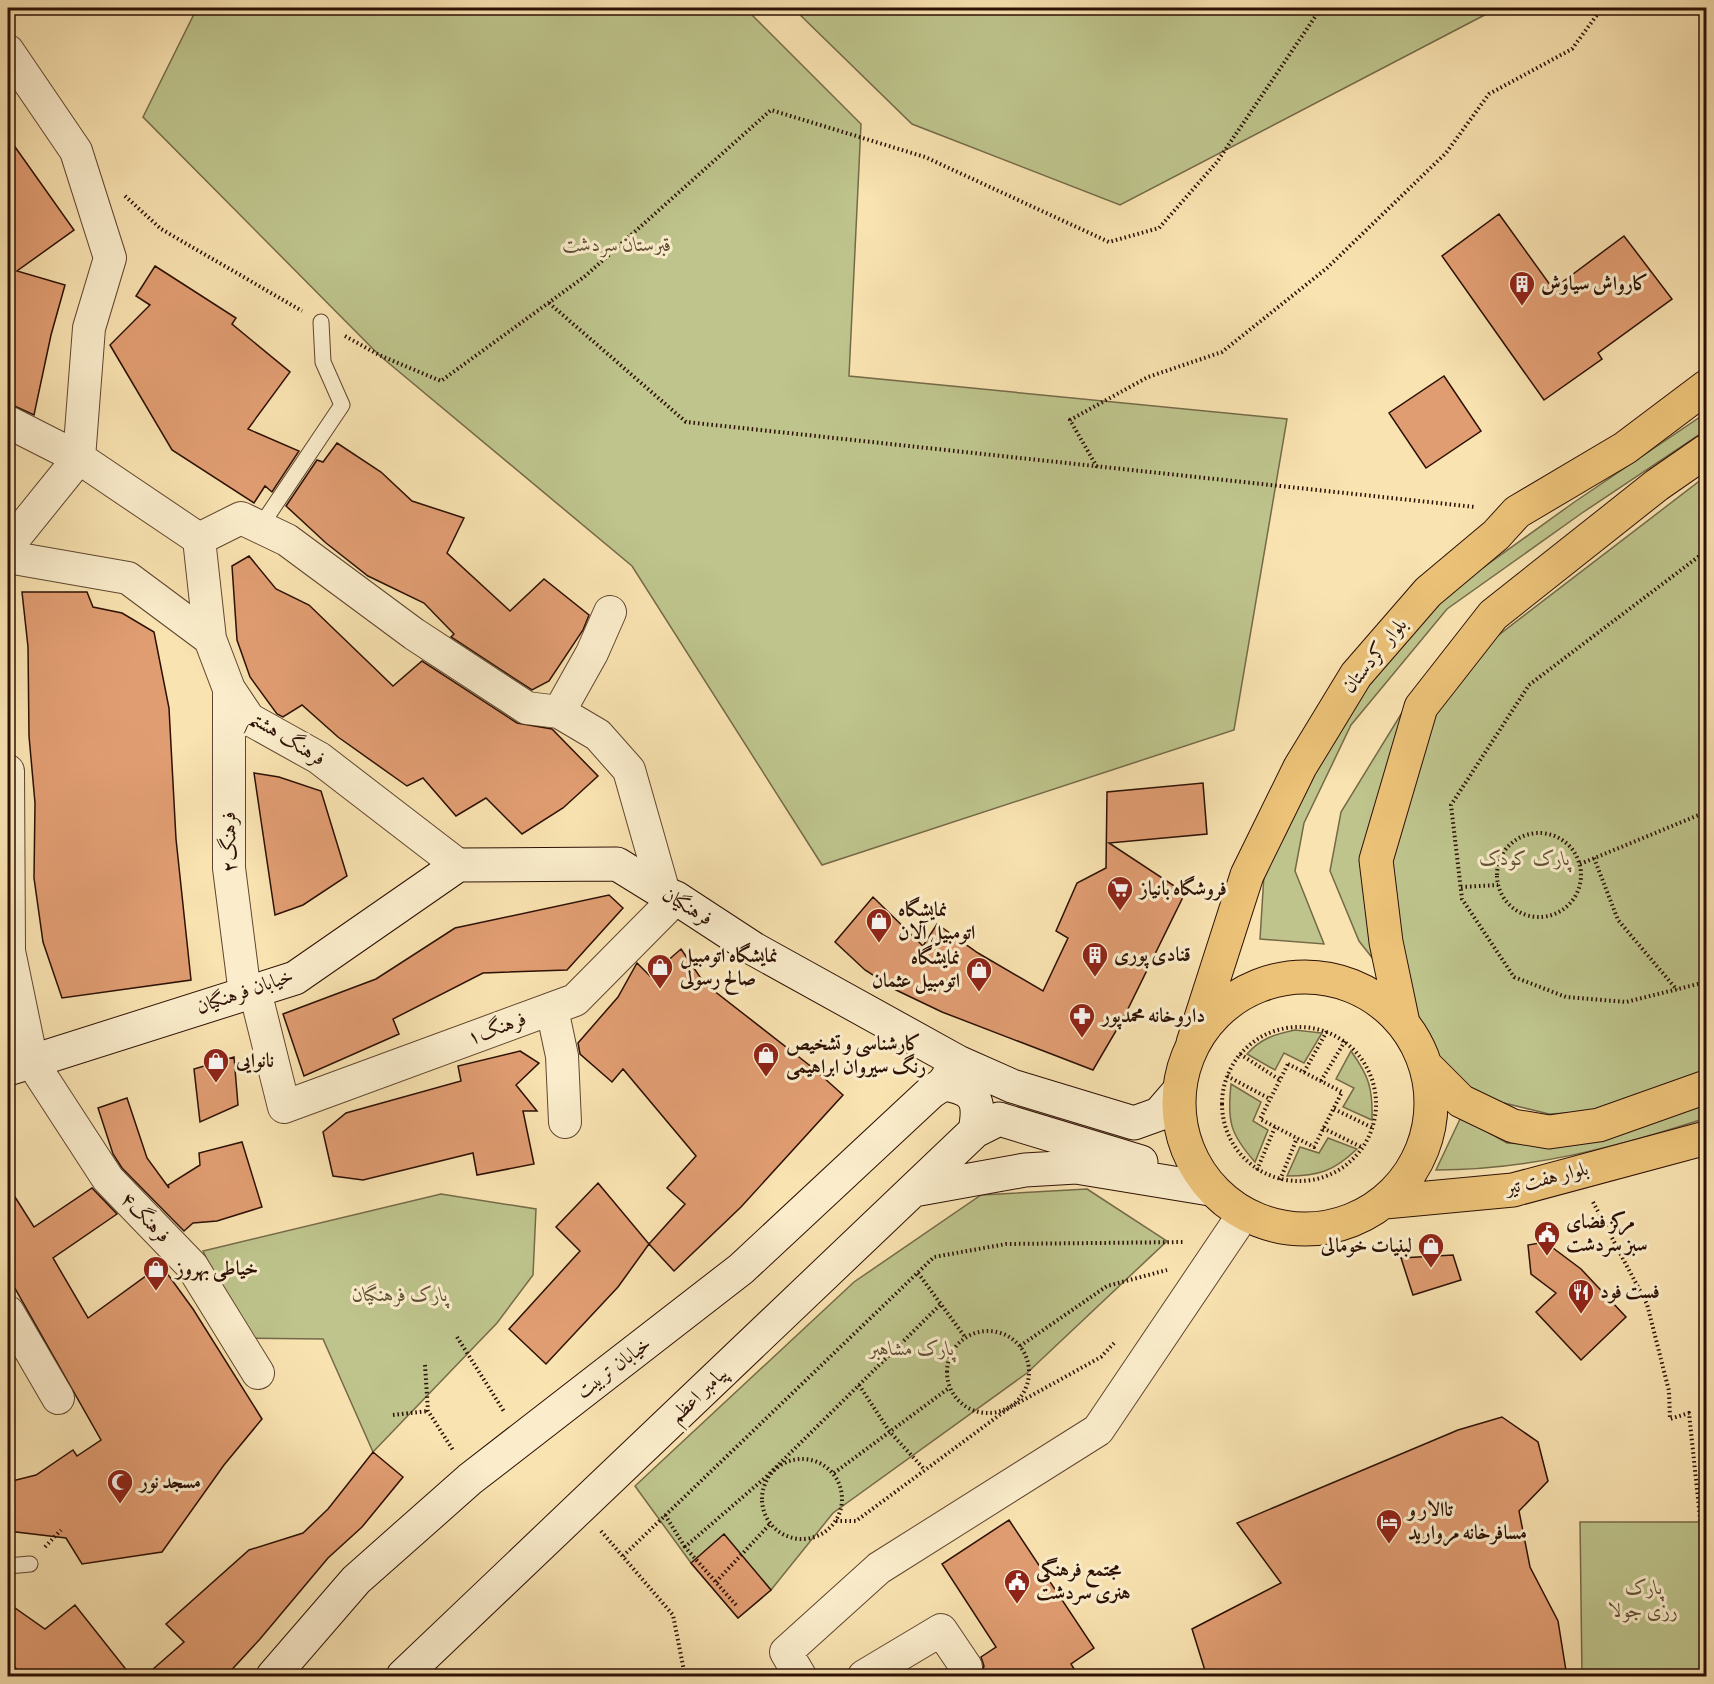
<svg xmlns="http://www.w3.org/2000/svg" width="1714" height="1684" font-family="'Libre Bodoni',Amiri,serif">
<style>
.green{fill:#bec48c;stroke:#756a48;stroke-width:1.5}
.building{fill:#e19d72;stroke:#2c1004;stroke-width:1.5}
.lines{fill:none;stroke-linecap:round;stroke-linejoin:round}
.lane-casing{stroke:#5f452f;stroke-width:17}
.street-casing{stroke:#5f452f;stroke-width:34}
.secondary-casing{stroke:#2c1004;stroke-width:35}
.primary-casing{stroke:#2c1004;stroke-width:35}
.path{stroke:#2c1004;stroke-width:4;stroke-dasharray:1.5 3;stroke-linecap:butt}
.lane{stroke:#fbedcc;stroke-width:15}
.street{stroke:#fbedcc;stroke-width:32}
.secondary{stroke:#fbedcc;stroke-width:33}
.primary{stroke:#ecc278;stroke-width:33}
.labels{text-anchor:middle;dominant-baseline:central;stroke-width:6;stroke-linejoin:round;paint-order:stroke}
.park-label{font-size:20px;font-style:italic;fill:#5f4f34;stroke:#fbedcc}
.poi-label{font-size:20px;font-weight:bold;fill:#2c1004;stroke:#fbedcc;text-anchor:start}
.street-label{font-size:20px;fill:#2c1004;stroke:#fbedcc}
</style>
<rect width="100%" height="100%" fill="#f9e3b1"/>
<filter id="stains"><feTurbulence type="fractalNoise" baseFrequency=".00333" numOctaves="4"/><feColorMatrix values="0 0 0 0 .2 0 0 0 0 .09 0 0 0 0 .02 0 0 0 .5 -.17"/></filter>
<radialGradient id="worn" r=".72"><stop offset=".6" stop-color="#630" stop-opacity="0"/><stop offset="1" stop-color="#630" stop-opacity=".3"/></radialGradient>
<path class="green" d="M197 8H745L861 124 849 376 1287 419 1234 730 822 865 632 566 379 355 143 117Z
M793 8H1498L1120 205 912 124Z
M1706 413V430L1582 513 1447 609 1351 725 1304 823 1295 871 1324 944 1260 939 1264 875 1289 810 1345 715 1438 600 1573 503Z
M1706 476V1076L1644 1109 1549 1114 1500 1102 1440 1080 1419 1017 1359 941 1330 871 1341 812 1406 706Z
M1295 1030 1322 1033 1304 1063 1284 1053 1275 1070 1247 1054C1261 1038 1276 1034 1295 1030Z
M1351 1051C1369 1076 1373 1089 1372 1120L1343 1107 1354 1088 1336 1079Z
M1231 1084 1261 1102 1253 1121 1268 1130 1255 1162C1230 1134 1227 1121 1231 1084Z
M1706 1103V1118C1618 1147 1530 1170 1436 1170L1461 1117 1507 1143 1541 1145Z
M1328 1138 1357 1149C1334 1171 1319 1176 1287 1176L1300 1147 1319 1153Z
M1087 1189 1167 1241 1027 1373 833 1513 771 1590 738 1618 691 1563 635 1486 854 1282 981 1195Z
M441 1194 536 1209 533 1275 497 1323 373 1452 323 1339 244 1338 203 1251Z
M1580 1522H1706V1676H1582Z"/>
<path class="building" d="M8 137 74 230 17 271 65 285 51 335 34 415 8 403Z
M1499 214 1553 289 1624 236 1672 299 1598 353 1602 359 1544 400 1442 256Z
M155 266 236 318 232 324 290 372 248 429 299 451 272 492 265 486 254 503 172 450 110 345 150 305 136 296Z
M1444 376 1481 431 1426 468 1389 413Z
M337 443 381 472 412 501 464 518 447 553 510 611 544 579 589 615 583 630 549 681 532 690 451 637 454 634 424 603 368 576 326 543 286 506 317 460 323 462Z
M249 556 276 589 309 605 393 686 422 661 517 723 552 729 598 776 563 808 522 834 486 798 456 816 423 778 407 786 338 737 302 705 283 717 277 714 250 677 237 640 232 566Z
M22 592H87L93 607 122 613 154 632 169 708 176 839 191 980 62 998 43 942 34 878 35 803 29 736 28 647Z
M254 773 279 777 321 791 347 876 303 905 275 915Z
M1203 783 1207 834 1109 843 1185 893 1123 1019 1093 1070 942 1012 896 990 865 970 835 942 873 897 923 946 937 924 978 953 1043 991 1068 938 1056 931 1077 883 1106 868 1107 792Z
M609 895 623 908 567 970 483 973 393 1019 399 1034 304 1076 283 1014 376 979 455 928Z
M681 949 704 983 813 1068 843 1095 741 1207 674 1271 649 1244 685 1204 667 1188 696 1156 623 1069 612 1082 580 1054 578 1043 618 997 637 963 650 976Z
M520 1051 539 1063 516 1085 537 1111H523L534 1164 477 1175 473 1153 363 1180 333 1176 323 1132 346 1113 461 1081 458 1066Z
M234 1057 238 1105 200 1122 194 1069Z
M127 1098 147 1158 169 1188 168 1185 200 1165 199 1153 242 1142 262 1207 217 1221 193 1223 184 1231 122 1168 113 1154 98 1108Z
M598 1183 649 1244 618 1287 546 1364 509 1329 580 1251 556 1227Z
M8 1186 34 1227 92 1188 117 1214 53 1258 88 1318 161 1265 193 1309 262 1419 224 1465 162 1552 82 1564 66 1538 8 1531V1482L36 1475 73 1450 77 1456 101 1440 8 1276Z
M1545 1242 1581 1269 1626 1317 1581 1360 1536 1312 1556 1293 1531 1274 1528 1245Z
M1453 1255 1461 1280 1413 1295 1401 1258Z
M1502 1417 1538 1442 1548 1481 1519 1511 1530 1567 1558 1621 1567 1677H1207L1192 1629 1281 1583 1237 1523 1458 1430Z
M373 1452 403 1477 362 1527 328 1558 260 1639 225 1677H144L184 1642 166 1624 249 1550 303 1533 328 1509Z
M1009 1520 1094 1648 1071 1664 1079 1677H981L984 1666 981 1657 996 1647 942 1564Z
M724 1534 771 1590 738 1618 691 1563Z
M8 1603 45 1629 75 1605 132 1677H25L8 1661Z"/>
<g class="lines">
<g class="lane-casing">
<path id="lane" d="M260 527 342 405 323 362 321 322
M8 1566 30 1564"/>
</g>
<g class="street-casing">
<path id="street" d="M8 51 76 151 110 258 89 328 79 458 199 539 210 639
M8 422 79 458 8 546
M199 539 241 518 287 540 414 634 527 708 559 712 598 735 629 770 664 893
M8 557 128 578 210 639 229 689 249 719 319 758 458 865
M229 689V868L245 994
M559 712 592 653 610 612
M8 771 9 951 32 1062 108 1179 192 1266 258 1373
M255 991 284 1107 575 1000 676 898
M552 1009 562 1056 565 1122
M8 1312 58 1398
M800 1676 786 1652 879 1568 1098 1430 1243 1215
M864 1676 941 1630 966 1667"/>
</g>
<g class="secondary-casing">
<path id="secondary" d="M8 1069 295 978 458 865 617 864 664 893 676 898 754 949 958 1062 1012 1086 1134 1123 1159 1114 1178 1092
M943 1084C975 1089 981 1099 975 1131
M999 1119 1141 1162
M914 1190 1025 1170 1076 1167 1210 1189
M273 1676 356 1580 470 1479 741 1269 931 1092 943 1084 958 1062
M403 1676 975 1131 999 1119"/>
</g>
<g class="primary-casing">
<path id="primary" d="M1179 1103a126 126 0 1 1 252 0a126 126 0 1 1-252 0Z
M1403 1023 1386 942 1376 860 1421 707 1493 615 1657 485 1706 451
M1193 1043 1247 875 1300 767 1356 675 1428 592 1496 535 1517 512 1625 448 1706 387
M1426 1066 1461 1101 1513 1126 1549 1132 1599 1125 1706 1087
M1385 1202 1513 1190 1706 1138"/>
</g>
<path class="path" d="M125 196 161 229 302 311
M549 303 686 422 1475 507
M345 336 379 355 441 381 584 277 771 110 925 157 1109 242 1159 228 1217 162 1321 8
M1097 467 1070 420 1148 377 1222 352 1327 268 1446 153 1489 94 1572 49 1602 8
M1706 551 1529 685 1451 805 1462 899 1514 977 1566 997 1626 1002 1706 982
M1497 875a42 42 0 1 1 84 0a42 42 0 1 1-84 0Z
M1594 858 1618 920 1677 990
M1580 864 1706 812
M1461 887 1498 885
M1222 1104a77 77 0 1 1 154 0a77 77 0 1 1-154 0Z
M1240 1054 1280 1080
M1288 1064 1342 1092 1314 1147 1260 1119Z
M1304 1072 1327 1031
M1227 1076 1270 1099
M1321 1081 1345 1041
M1334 1109 1373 1128
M1323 1128 1363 1148
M1257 1170 1275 1127
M1280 1180 1297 1138
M1593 1202 1647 1304 1669 1391 1670 1419 1689 1413 1706 1575
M918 1273 965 1337
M947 1372a41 41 0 1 1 82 0a41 41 0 1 1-82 0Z
M457 1337 505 1413
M1020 1346 1107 1286 1167 1270
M425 1365 428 1411 453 1450
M859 1385 890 1432 924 1469
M393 1415 428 1411
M762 1499a40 40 0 1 1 80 0a40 40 0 1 1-80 0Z
M834 1473 949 1388
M665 1515 685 1547
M836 1521H856L1009 1408 1101 1357 1116 1341
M601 1531 673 1615 685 1676
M45 1547 61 1530
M623 1556 934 1257 1006 1244 1185 1242
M716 1582 770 1524
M736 1605 685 1547 767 1476 941 1304"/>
<use href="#lane" class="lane"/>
<use href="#street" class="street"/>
<use href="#secondary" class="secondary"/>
<use href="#primary" class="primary"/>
</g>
<defs>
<g id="building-pin" transform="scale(1.35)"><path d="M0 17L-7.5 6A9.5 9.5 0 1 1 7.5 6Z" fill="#8f2418" stroke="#fbedcc"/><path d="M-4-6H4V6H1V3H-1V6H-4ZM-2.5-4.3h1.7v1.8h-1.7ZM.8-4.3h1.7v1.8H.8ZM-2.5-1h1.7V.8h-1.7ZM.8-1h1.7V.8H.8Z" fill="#fff"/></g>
<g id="supermarket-pin" transform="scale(1.35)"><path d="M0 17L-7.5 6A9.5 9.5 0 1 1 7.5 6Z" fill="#8f2418" stroke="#fbedcc"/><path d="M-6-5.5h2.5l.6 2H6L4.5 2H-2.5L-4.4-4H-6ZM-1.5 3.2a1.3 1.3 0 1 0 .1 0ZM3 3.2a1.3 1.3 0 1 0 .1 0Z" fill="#fff"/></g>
<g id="shop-pin" transform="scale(1.35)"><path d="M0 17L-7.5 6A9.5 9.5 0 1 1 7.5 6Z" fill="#8f2418" stroke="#fbedcc"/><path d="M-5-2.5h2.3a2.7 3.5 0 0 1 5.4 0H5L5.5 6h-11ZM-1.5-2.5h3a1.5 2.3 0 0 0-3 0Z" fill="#fff"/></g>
<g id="pharmacy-pin" transform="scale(1.35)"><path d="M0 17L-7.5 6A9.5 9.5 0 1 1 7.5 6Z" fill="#8f2418" stroke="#fbedcc"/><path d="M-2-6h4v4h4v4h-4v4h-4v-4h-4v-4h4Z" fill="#fff"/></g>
<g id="civic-pin" transform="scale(1.35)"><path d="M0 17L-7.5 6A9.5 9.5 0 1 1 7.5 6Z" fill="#8f2418" stroke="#fbedcc"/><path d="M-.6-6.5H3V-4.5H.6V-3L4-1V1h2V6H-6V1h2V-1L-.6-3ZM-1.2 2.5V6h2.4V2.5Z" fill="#fff"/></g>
<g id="restaurant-pin" transform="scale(1.35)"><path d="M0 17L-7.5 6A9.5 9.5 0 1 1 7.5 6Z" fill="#8f2418" stroke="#fbedcc"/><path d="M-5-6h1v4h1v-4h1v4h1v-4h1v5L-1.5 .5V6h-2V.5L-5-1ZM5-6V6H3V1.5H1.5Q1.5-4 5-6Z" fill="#fff"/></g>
<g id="mosque-pin" transform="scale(1.35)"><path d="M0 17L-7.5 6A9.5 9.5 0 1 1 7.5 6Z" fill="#8f2418" stroke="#fbedcc"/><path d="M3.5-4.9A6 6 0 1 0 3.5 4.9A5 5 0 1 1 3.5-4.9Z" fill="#fff"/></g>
<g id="hotel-pin" transform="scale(1.35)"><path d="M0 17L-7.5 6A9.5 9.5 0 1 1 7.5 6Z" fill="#8f2418" stroke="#fbedcc"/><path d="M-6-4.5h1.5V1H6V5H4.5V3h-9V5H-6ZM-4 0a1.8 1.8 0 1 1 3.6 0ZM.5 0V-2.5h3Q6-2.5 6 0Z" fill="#fff"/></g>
</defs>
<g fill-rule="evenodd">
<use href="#building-pin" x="1522" y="284"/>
<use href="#supermarket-pin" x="1120" y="889"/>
<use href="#shop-pin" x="879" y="921"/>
<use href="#building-pin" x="1095" y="955"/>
<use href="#shop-pin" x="660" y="967"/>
<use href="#shop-pin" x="979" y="970"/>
<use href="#pharmacy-pin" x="1082" y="1016"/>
<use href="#shop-pin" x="766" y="1055"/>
<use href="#shop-pin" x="216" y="1061"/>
<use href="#civic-pin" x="1547" y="1234"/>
<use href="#shop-pin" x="1431" y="1246"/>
<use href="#shop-pin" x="156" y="1269"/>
<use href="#restaurant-pin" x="1581" y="1292"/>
<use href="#mosque-pin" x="120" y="1482"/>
<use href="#hotel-pin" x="1389" y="1522"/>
<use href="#civic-pin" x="1017" y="1582"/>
</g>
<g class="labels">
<g class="park-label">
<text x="617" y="245">قبرستان سردشت</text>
<text x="1525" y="859">پارک کودک</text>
<text x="400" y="1295">پارک فرهنگیان</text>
<text x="912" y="1349">پارک مشاهبر</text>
<text x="1644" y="1588">پارک<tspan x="1644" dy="23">رزی جولا</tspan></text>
</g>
<g class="poi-label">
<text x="1541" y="284">کارواش سیاوش</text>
<text x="1140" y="889">فروشگاه بانیاز</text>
<text x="898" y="910">نمایشگاه<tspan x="898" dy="23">اتومبیل آلان</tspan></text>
<text x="1114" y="955">قنادی پوری</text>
<text x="680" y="956">نمایشگاه اتومبیل<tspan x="680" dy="23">صالح رسولی</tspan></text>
<text x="960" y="958" text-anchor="end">نمایشگاه<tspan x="960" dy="23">اتومبیل عثمان</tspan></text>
<text x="1102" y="1016">داروخانه محمدپور</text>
<text x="786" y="1044">کارشناسی و تشخیص<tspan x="786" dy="23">رنگ سیروان ابراهیمی</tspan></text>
<text x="236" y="1061">نانوایی</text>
<text x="1566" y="1222">مرکز فضای<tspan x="1566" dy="23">سبز سردشت</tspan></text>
<text x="1412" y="1246" text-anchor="end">لبنیات خومالی</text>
<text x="176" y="1269">خیاطی بهروز</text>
<text x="1600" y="1292">فست فود</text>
<text x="140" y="1482">مسجد نور</text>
<text x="1408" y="1510">تاالار و<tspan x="1408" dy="23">مسافرخانه مروارید</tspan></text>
<text x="1036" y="1570">مجتمع فرهنگی<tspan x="1036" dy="23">هنری سردشت</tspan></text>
</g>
<g class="street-label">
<text transform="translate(1375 656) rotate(-51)">بلوار کردستان</text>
<text transform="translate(287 739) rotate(32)">فرهنگ هشتم</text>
<text transform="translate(230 842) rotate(-91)">فرهنگ۲</text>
<text transform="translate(687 907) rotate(31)">فرهنگیان</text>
<text transform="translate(245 992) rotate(-19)">خیابان فرهنگیان</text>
<text transform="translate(497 1029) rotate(-20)">فرهنگ۱</text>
<text transform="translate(1547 1179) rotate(-14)">بلوار هفت تیر</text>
<text transform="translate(145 1218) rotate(46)">فرهنگ۴</text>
<text transform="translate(614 1368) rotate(-37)">خیابان تربیت</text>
<text transform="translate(699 1395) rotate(-44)">پیامبر اعظم</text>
</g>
</g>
<rect width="1714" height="1684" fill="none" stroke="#f9e3b1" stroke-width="30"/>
<rect x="9" y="9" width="1696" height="1666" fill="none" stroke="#2c1004" stroke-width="3"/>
<rect x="15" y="15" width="1684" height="1654" fill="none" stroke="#2c1004" stroke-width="1.5"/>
<rect width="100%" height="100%" filter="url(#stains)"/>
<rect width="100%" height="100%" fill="url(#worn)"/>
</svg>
